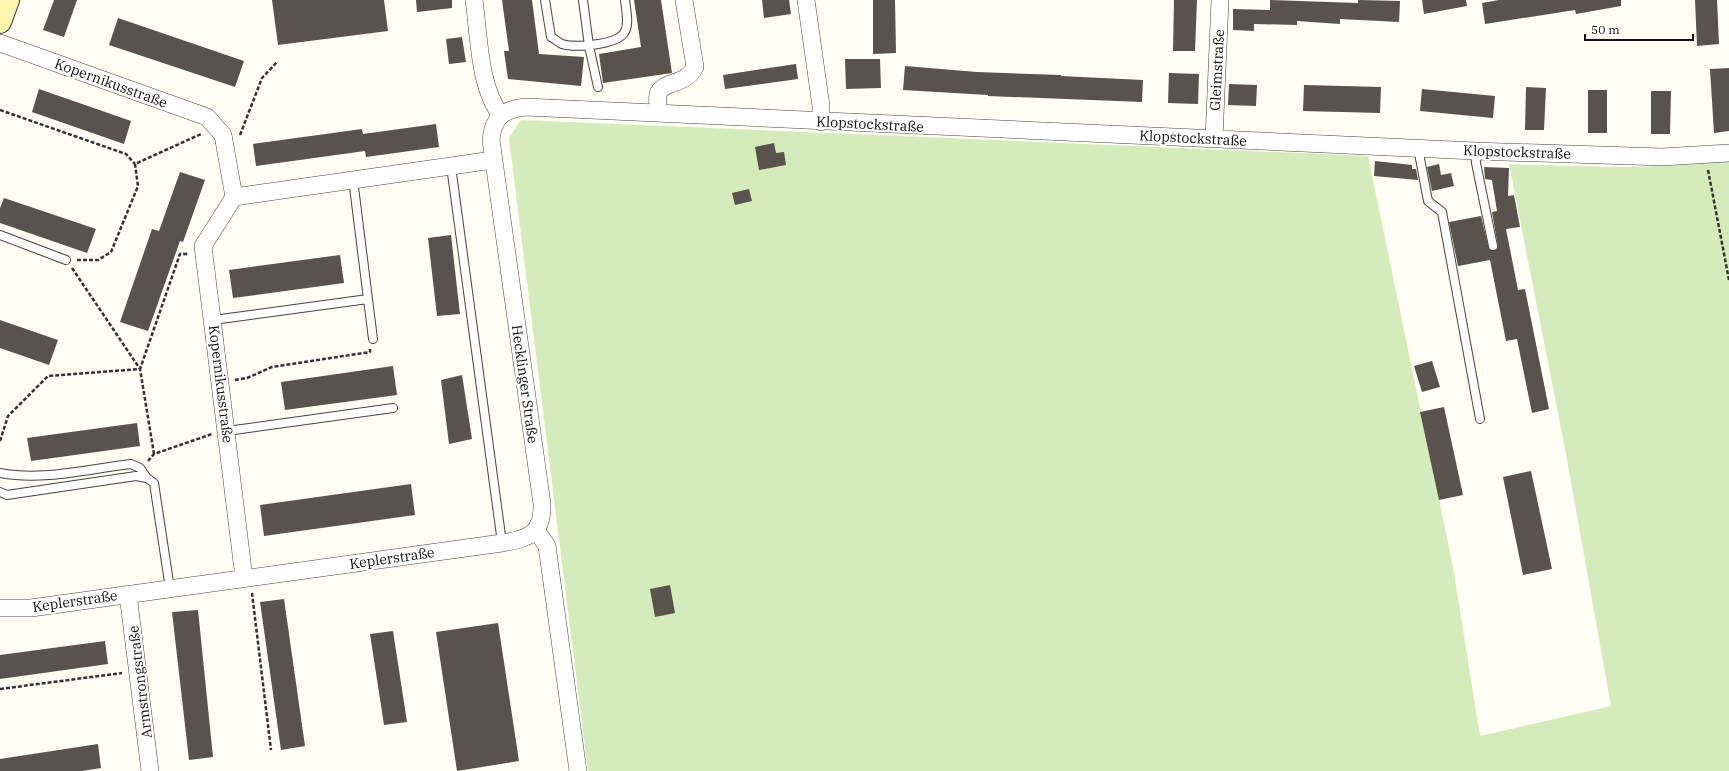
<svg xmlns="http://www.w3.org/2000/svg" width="1729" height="771" font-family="'IBM Plex Serif',serif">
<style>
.green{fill:#d4ecbb}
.building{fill:#5a524c}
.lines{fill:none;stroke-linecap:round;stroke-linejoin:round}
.service-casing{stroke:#444;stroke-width:10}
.minor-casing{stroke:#444;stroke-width:18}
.secondary-casing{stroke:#333;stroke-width:24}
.path{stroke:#333;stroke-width:2.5;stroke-dasharray:4 2;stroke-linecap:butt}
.service{stroke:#fff;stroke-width:8}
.minor{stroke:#fff;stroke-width:17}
.secondary{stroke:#fff7af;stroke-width:22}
.labels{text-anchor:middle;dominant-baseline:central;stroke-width:4;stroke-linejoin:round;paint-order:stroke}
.street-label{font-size:14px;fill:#111;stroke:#fff}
</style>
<rect width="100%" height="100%" fill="#fffdf4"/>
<path class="green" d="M521 120 1368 156 1453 567 1480 736 1611 706 1565 449 1509 164C1583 167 1656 170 1729 160V771H588L509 138Z"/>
<path class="building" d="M54 0H77L64 37 43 30Z
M272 0H384L388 31 278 45Z
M416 0H452V8L417 12Z
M502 0H532L539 54 584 57 581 86 508 79 504 51H509Z
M634 0H661L672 73 603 83 599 54 641 47Z
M762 0H789L791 14 764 18Z
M873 0H895L896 53 873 54Z
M1174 0H1197L1195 51H1173Z
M1270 0 1358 3V0L1400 1 1399 22 1340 19V24L1297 21V25L1254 24V31L1233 30V9L1270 10Z
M1422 0H1466L1467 6 1424 14Z
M1499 0H1621V6L1576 14 1575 10 1485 24 1482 3Z
M1695 0H1717L1719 44 1697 46Z
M118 18 244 61 235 87 109 45Z
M462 37 466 62 449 64 446 39Z
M845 59H880L881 88 846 89Z
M796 64 798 79 725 89 723 75Z
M905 66 977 72 1061 75V76L1143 80 1142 102 988 96V95L903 90Z
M1729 68V131L1714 133 1710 69Z
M1169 73 1199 74 1198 104 1168 103Z
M1229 84 1257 85 1256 106 1228 105Z
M1304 85 1381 87 1380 113 1303 111Z
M1526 87 1546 88 1544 130H1525Z
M39 89 131 121 124 144 32 112Z
M1422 89 1495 96 1493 118 1420 111Z
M1588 90H1607V133H1588Z
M1651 91H1671L1670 134H1651Z
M436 124 439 147 366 157 365 151 256 166 253 144 362 129 363 134Z
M774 143 776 153 784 152 786 165 759 170 755 147Z
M1375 161 1412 165V169H1416L1418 180 1374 176Z
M1439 164 1441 175 1451 173 1454 186 1432 191 1427 167Z
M1484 167 1509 168 1508 196 1514 195 1520 227 1506 229 1518 290 1525 289 1549 409 1532 413 1517 339 1506 341 1490 260 1458 266 1449 222 1481 216 1489 249 1494 251 1498 247 1492 212 1497 211 1492 180 1485 179Z
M180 172 205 180 183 242 180 241 148 331 120 322 152 229 159 231Z
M749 189 752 201 735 205 732 193Z
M4 198 96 229 87 253 0 223V208Z
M451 235 460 314 437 316 428 238Z
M340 255 344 283 233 298 229 270Z
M0 320 58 340 49 365 0 348Z
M1432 361 1440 387 1422 392 1414 366Z
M393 366 397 395 285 410 281 382Z
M462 375 472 439 449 444 441 380Z
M1444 407 1463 495 1439 500 1420 412Z
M137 423 140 446 31 461 27 438Z
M1531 471 1552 569 1523 575 1503 477Z
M411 484 415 515 264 536 260 505Z
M670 585 675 613 655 617 650 589Z
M284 599 305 746 281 750 260 602Z
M198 610 213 757 189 760 172 612Z
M498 623 519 761 457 771 436 632Z
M393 631 407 722 384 725 370 634Z
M105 641 108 664 0 679V655Z
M98 744 101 768 82 771H0V759Z"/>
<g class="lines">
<g class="service-casing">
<path id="service" d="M545 0 551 37C555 39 558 42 562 44 575 48 616 45 624 33 630 25 626 10 625 0
M583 0 589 46 598 87
M1418 148 1428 201 1442 212 1480 419
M1475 151 1476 163 1493 246
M451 166 502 543
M0 235 66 260
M368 299 373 339
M213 320 368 299 353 179
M227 431 393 408
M0 473C43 481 88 469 131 464L140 468 147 478
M0 492 7 495 136 476 147 478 154 483 170 589"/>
</g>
<g class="minor-casing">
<path id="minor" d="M474 0C479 35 479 88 501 115
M806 0 821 106V122
M0 43 207 117 223 135 234 197
M658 113C658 107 657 100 658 94 663 80 686 86 695 67L684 0
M1214 139 1220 0
M536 530 547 546 578 771
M244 578 203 246 234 197 493 160
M128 594 150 771
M0 608H31L502 543C528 539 543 534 542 504L491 140C493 117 504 109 526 107L1475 151 1662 157 1729 153"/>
</g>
<g class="secondary-casing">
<path id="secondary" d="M0 22 8 0"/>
</g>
<path class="path" d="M0 110 126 154 135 164
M240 135 262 78 277 62
M1708 170 1729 280
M77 260H98L111 252 138 186 135 164 201 134
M72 268 140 369 154 454
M235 380 247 378 272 367 370 352V349
M0 441 8 416 48 376 140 369 180 254H189
M148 461 154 454 212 434
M252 593 271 750
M0 689 122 673"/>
<use href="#service" class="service"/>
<use href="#minor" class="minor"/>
<use href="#secondary" class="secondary"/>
</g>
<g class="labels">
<g class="street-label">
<text transform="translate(1217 70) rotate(-87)">Gleimstraße</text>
<text transform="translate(111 83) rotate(20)">Kopernikusstraße</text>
<text transform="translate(870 124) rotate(3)">Klopstockstraße</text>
<text transform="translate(1193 138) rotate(3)">Klopstockstraße</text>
<text transform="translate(1517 152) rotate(2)">Klopstockstraße</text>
<text transform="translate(221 384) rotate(83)">Kopernikusstraße</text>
<text transform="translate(525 384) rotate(82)">Hecklinger Straße</text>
<text transform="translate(392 558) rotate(-8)">Keplerstraße</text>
<text transform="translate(75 601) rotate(-8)">Keplerstraße</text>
<text transform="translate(140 682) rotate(-97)">Armstrongstraße</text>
</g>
</g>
<path d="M1585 34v6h108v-6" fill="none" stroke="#111111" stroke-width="2"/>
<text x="1591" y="34" font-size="12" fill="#111111" stroke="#ffffff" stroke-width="3" paint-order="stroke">50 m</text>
</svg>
